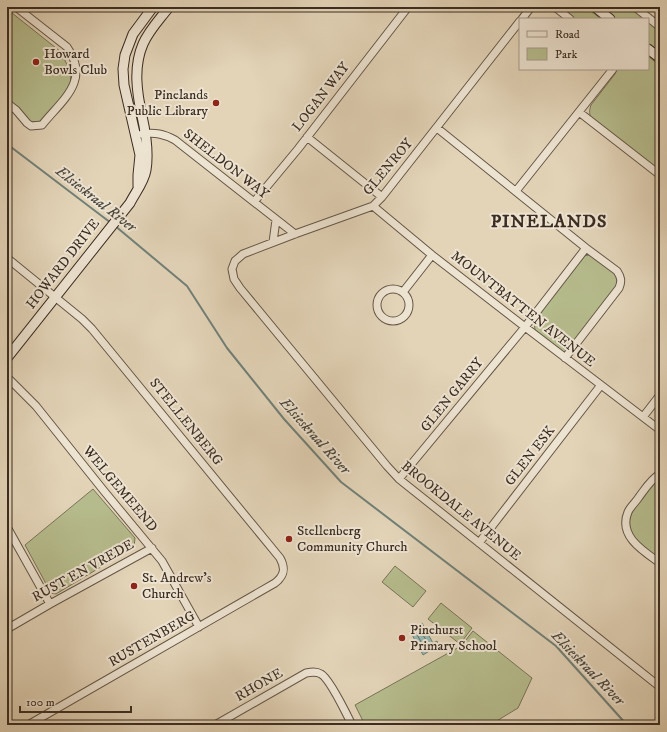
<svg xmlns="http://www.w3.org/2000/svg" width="667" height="732" font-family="'IM FELL DW Pica',serif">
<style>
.green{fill:#b6bc8d;stroke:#787458}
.water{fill:#95b8b3;stroke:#718079}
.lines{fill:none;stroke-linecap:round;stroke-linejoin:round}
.shore{stroke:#68726a;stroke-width:1}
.stream{stroke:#718079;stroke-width:2}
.street-casing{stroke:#655748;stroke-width:9}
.secondary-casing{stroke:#3b2d22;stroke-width:11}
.street{stroke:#ede3d1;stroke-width:7}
.secondary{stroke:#ede3d1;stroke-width:9}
.poi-dot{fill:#8f2418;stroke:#ede3d1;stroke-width:1.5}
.labels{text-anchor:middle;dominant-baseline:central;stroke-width:4;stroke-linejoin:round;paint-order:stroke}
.poi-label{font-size:14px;fill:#3b2d22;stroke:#ede3d1;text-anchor:start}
.street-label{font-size:14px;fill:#3b2d22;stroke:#ede3d1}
.water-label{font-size:15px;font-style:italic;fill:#4d493f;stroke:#ede3d1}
.district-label{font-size:18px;font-weight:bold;letter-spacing:1px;fill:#3b2d22;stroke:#ede3d1}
</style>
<rect width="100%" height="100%" fill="#e3d4b8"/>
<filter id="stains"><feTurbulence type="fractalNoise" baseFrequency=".005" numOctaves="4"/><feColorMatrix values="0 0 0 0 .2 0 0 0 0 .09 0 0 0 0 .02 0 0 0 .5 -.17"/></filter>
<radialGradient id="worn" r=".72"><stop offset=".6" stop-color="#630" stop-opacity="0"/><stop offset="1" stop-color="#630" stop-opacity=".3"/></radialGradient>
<path class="green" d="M559 7H586L601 19H574Z
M600 7H630L645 19H615Z
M7 9 61 52 70 71 71 87 41 122H31L7 99V89L12 82 7 78Z
M648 21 660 31V54L648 45Z
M648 56 660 66V173L592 119C589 114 589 111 591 105L615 74 617 69H648Z
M589 255 593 256 617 275V287L565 353H561L535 330 534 320 584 256Z
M660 477V561L636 541 631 533 629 523 630 514 655 479Z
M93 489 135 538 134 547 56 594 51 593 25 545Z
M395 566 426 591 413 607 382 582Z
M441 603 472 628 460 644 428 619Z
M473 631 532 678 518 708 490 725H365L355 705 461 646Z"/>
<path class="water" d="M422 623 433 643 437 641 439 645 423 655 410 631Z"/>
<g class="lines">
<path class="shore" d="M420 630 429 645 426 648 424 647 416 633 417 631Z"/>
<path class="stream" d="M7 144 111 223
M114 225 187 286 227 348 284 419 341 482 556 646 627 725"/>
<g class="street-casing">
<path id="street" d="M555 7 570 19
M635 7 660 27
M522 19 531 7
M520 21 382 197 373 206 295 234 243 254 235 261 232 269 234 279 240 288 387 466 399 479 660 687
M7 103 16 110 27 123 31 126 42 125C62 100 91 81 67 47L16 7
M579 112 660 175
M437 128 586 248 617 271C621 277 622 281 619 288L565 358
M142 134C155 132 164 134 175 140L295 234
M307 137 382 197
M516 191 613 69
M254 202 298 149 408 7
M373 206 432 255 525 327 660 430
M273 242 276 220
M7 258 82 319 92 329 280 558C286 569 284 576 275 583L28 725
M377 305a16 16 0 1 1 32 0a16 16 0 1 1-32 0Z
M403 292 432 255
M7 377 36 406 104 491 162 561 199 627
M643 417 660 395
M660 474C651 479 645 489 639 497 636 502 630 507 628 512 618 536 643 551 660 563
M399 479 525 327 586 248
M7 527 50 604
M479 543 601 385
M7 629 50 604 152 548
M215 725 306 673C311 672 316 671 321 674 330 679 347 715 352 725"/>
</g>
<g class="secondary-casing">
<path id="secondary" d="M595 7 610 19
M648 49 660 58
M138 186V175L140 155 124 85 123 69 125 55 133 34 153 7
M7 358 130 203C135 193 144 182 146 170 149 152 146 134 142 116 137 93 133 67 143 44 149 30 160 19 169 7"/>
</g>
<use href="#street" class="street"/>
<use href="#secondary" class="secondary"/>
</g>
<g class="poi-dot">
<circle cx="36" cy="62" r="4"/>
<circle cx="216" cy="103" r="4"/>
<circle cx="289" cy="539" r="4"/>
<circle cx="134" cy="586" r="4"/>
<circle cx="402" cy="638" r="4"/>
</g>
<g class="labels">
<g class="poi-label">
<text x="44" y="54">Howard<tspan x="44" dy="16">Bowls Club</tspan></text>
<text x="208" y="95" text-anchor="end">Pinelands<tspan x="208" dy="16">Public Library</tspan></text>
<text x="297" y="531">Stellenberg<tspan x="297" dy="16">Community Church</tspan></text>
<text x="142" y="578">St. Andrew's<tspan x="142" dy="16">Church</tspan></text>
<text x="410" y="630">Pinehurst<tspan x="410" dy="16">Primary School</tspan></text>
</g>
<g class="street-label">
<text transform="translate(321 97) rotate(-52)">LOGAN WAY</text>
<text transform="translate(226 164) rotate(38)">SHELDON WAY</text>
<text transform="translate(388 167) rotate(-50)">GLENROY</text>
<text transform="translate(63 264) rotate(-52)">HOWARD DRIVE</text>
<text transform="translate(523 309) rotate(38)">MOUNTBATTEN AVENUE</text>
<text transform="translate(452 395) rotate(-51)">GLEN GARRY</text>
<text transform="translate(186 422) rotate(51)">STELLENBERG</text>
<text transform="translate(530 456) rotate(-52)">GLEN ESK</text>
<text transform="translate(120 489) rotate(50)">WELGEMEEND</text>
<text transform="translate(461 511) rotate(39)">BROOKDALE AVENUE</text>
<text transform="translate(83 571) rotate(-29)">RUST EN VREDE</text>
<text transform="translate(152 639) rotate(-30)">RUSTENBERG</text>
<text transform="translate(259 685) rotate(-30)">RHONE</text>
</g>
<g class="water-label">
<text transform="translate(96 199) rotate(38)">Elsieskraal River</text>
<text transform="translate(315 436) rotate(48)">Elsieskraal River</text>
<text transform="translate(588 668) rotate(46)">Elsieskraal River</text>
</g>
<g class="district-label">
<text x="549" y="222">PINELANDS</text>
</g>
</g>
<rect width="667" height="732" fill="none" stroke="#e3d4b8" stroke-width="24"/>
<rect x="8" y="8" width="651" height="716" fill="none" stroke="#3b2d22" stroke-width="2"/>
<rect x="12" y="12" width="643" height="708" fill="none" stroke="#3b2d22"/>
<rect x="519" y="18" width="130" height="52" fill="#ede3d1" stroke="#a69a8b"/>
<rect x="527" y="31" width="20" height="6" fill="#ede3d1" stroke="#a69a8b"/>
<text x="555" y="38" font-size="12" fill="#3b2d22">Road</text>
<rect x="527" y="48" width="20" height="12" fill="#b6bc8d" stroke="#a69a8b"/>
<text x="555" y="58" font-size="12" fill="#3b2d22">Park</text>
<path d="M20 706v6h111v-6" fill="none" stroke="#3b2d22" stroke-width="2"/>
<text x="26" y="706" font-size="12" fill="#3b2d22" stroke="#ede3d1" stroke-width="3" paint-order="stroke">100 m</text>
<rect width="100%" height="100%" filter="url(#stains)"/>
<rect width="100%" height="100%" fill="url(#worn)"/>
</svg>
